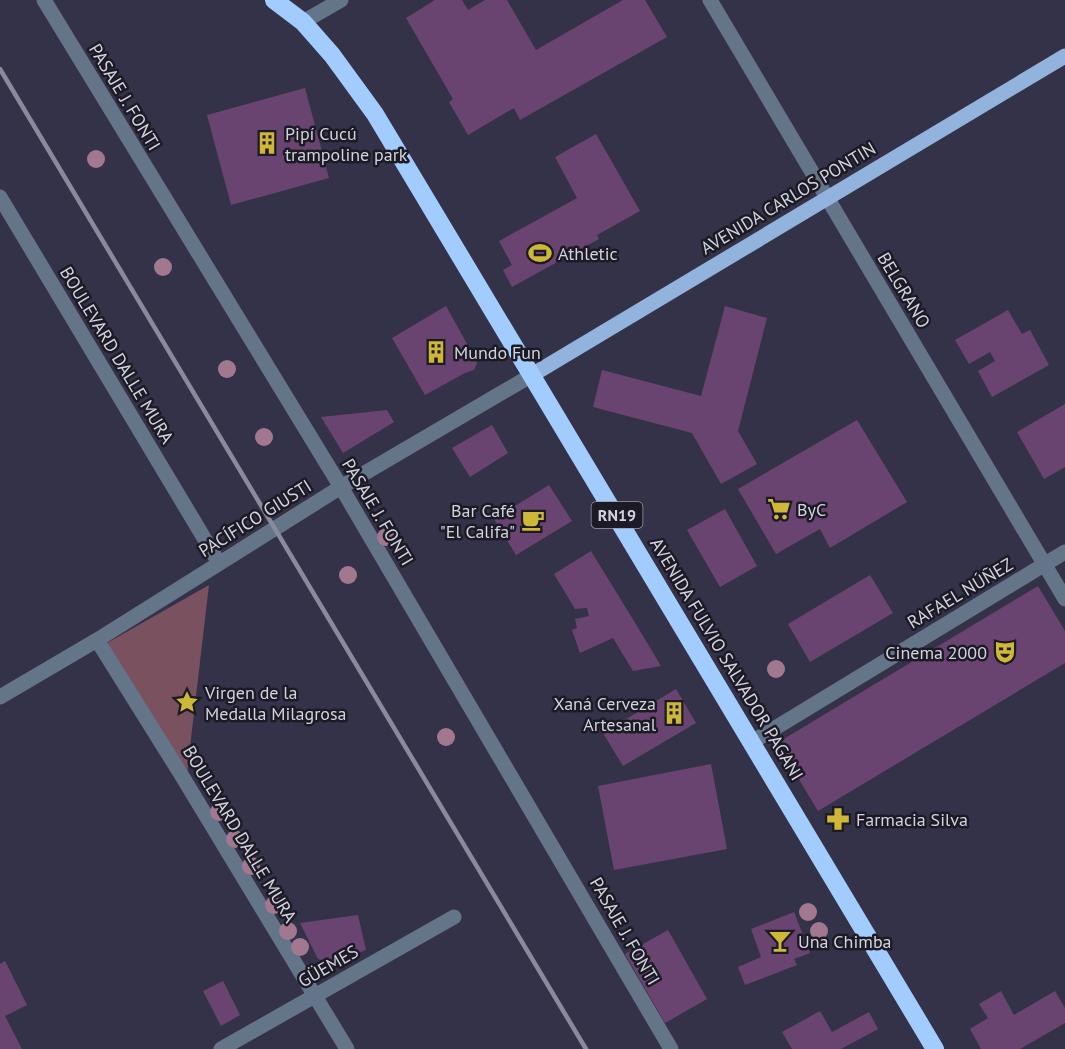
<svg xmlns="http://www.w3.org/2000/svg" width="1065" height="1049" font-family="'PT Sans',sans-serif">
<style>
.green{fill:#79515f}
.building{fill:#6a4470}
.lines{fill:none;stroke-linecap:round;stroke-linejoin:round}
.minor{stroke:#647589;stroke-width:15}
.major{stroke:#92b3dd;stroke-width:15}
.highway{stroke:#a3ccfe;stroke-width:18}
.rail{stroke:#8b8a9c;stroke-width:4.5}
.tree{fill:#a17890}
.labels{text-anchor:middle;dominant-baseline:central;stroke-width:5;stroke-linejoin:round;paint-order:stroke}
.shield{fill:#1c1b25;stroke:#9b9ba8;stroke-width:1.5}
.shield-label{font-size:16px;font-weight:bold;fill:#d2d2e0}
.street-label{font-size:18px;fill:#d2d2e0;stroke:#1c1b25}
.poi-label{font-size:18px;fill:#d2d2e0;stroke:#1c1b25;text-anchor:start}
</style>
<rect width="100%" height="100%" fill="#343248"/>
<path class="green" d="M209 585 188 764 187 776 107 643Z"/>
<path class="building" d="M435 0H462L468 10 485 0H507L536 50 623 0H645L667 37 520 120 514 108 468 135 449 102 453 99 406 18Z
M305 88 329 178 231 205 207 115Z
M596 134 640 211 597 235 599 239 512 287 503 270 512 265 499 241 577 198 555 157Z
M446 306 471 351 476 356 477 363 474 370 465 373 425 395 392 338Z
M725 306 767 318 738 431 757 464 721 484 692 433 593 407 602 370 701 396Z
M1008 310 1022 334 1030 330 1049 365 992 397 978 371 995 361 990 352 969 364 955 340Z
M1065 404V467L1044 479 1017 432Z
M387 410 394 422 343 453 321 417Z
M857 420 907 502 830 548 820 529 776 554 738 489Z
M492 425 508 453 470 477 452 448Z
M549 485 572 521 516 555 494 519Z
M725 509 757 566 720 587 687 530Z
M591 551 637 626 661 666 633 671 613 638 580 653 572 630 577 628 575 619 589 616 587 608 575 609 554 574Z
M870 575 893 613 810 662 788 624Z
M1038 586 1065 631V663L818 811 777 743Z
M676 689 696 723 623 766 603 733Z
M711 764 727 849 614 870 598 786Z
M794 912 810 953 794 959 797 965 745 985 738 967 761 957 751 929Z
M358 915 366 950 330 963 318 959 300 923Z
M668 930 707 999 665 1023 625 954Z
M5 961 27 1005 5 1016 22 1049H0V964Z
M223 981 240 1015 221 1026 203 991Z
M1001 991 1014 1015 1055 991 1065 1008V1023L1020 1049H981L970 1029 988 1018 979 1004Z
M820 1011 832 1032 869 1012 878 1029 841 1049H792L782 1032Z"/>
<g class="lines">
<path class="minor" d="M44 0 341 487 671 1049
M710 0 1065 599
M303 22 341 0
M0 197 219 563
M97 640 182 776 347 1049
M0 697 97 640 341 487 532 375
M752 742 1065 552
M221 1049 454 917"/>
<path class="major" d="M532 375 1065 56"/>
<path class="highway" d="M274 0 303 22 332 55 375 114 935 1049"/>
<path class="rail" d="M0 69 586 1049"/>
</g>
<g class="tree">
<circle cx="96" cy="159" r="9"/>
<circle cx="163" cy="267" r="9"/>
<circle cx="227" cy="369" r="9"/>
<circle cx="264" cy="437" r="9"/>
<circle cx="386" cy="537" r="9"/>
<circle cx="348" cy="575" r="9"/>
<circle cx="776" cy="669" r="9"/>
<circle cx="446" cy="737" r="9"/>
<circle cx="219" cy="812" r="9"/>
<circle cx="235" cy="839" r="9"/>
<circle cx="251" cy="866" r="9"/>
<circle cx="274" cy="905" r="9"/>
<circle cx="808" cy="912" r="9"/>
<circle cx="288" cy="931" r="9"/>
<circle cx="819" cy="931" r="9"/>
<circle cx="300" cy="947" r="9"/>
</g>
<defs>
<g id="building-bare" transform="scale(1.8)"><path d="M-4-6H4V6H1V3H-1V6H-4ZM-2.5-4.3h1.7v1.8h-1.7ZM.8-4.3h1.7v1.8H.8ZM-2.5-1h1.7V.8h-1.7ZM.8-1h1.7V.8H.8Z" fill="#cfb837" stroke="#1c1b25" stroke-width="2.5" paint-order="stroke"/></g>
<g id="stadium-bare" transform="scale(1.8)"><path d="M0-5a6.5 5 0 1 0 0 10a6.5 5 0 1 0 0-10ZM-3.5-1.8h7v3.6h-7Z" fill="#cfb837" stroke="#1c1b25" stroke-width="2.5" paint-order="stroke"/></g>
<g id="supermarket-bare" transform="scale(1.8)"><path d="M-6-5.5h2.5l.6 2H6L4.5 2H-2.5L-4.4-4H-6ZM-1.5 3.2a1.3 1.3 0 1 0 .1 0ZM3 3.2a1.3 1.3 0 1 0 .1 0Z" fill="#cfb837" stroke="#1c1b25" stroke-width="2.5" paint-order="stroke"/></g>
<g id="cafe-bare" transform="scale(1.8)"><path d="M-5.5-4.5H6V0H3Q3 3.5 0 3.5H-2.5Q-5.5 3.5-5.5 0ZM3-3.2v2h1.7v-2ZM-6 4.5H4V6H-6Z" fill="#cfb837" stroke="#1c1b25" stroke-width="2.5" paint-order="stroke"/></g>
<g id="theatre-bare" transform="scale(1.8)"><path d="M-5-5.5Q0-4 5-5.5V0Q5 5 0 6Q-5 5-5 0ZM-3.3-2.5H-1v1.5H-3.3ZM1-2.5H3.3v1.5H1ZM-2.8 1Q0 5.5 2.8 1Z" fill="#cfb837" stroke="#1c1b25" stroke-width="2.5" paint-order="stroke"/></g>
<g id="sight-bare" transform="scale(1.8)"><path d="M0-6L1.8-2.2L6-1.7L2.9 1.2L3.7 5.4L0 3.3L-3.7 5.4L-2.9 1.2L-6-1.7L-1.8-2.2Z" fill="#cfb837" stroke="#1c1b25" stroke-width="2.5" paint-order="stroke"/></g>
<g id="pharmacy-bare" transform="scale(1.8)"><path d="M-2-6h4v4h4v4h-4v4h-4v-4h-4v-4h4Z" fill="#cfb837" stroke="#1c1b25" stroke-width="2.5" paint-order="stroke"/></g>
<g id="bar-bare" transform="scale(1.8)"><path d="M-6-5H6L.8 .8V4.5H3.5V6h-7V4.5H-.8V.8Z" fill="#cfb837" stroke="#1c1b25" stroke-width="2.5" paint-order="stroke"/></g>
</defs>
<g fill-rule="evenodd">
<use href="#building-bare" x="267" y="143"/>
<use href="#stadium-bare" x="540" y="253"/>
<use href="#building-bare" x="436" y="352"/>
<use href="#supermarket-bare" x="779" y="509"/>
<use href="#cafe-bare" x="533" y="520"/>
<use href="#theatre-bare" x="1005" y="652"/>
<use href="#sight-bare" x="187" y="702"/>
<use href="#building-bare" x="674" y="713"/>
<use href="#pharmacy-bare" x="838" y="819"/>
<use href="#bar-bare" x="780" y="941"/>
</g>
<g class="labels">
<rect class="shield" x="591.5" y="502" width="51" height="26" rx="4.5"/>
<g class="shield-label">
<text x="617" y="515">RN19</text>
</g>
<g class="street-label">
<text transform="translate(125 97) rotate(59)">PASAJE J. FONTI</text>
<text transform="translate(788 198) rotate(-31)">AVENIDA CARLOS PONTIN</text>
<text transform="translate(904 290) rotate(59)">BELGRANO</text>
<text transform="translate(117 355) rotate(59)">BOULEVARD DALLE MURA</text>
<text transform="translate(378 512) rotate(59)">PASAJE J. FONTI</text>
<text transform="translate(255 518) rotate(-32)">PACÍFICO GIUSTI</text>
<text transform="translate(960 593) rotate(-31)">RAFAEL NÚÑEZ</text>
<text transform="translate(727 659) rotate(59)">AVENIDA FULVIO SALVADOR PAGANI</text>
<text transform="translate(240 834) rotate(59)">BOULEVARD DALLE MURA</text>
<text transform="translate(625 931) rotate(60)">PASAJE J. FONTI</text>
<text transform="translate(328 966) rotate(-30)">GÜEMES</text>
</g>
<g class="poi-label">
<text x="285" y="133">Pipí Cucú<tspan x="285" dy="21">trampoline park</tspan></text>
<text x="558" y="253">Athletic</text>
<text x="454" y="352">Mundo Fun</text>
<text x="797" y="509">ByC</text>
<text x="515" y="510" text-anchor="end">Bar Café<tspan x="515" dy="21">"El Califa"</tspan></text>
<text x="987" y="652" text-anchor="end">Cinema 2000</text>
<text x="205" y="692">Virgen de la<tspan x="205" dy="21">Medalla Milagrosa</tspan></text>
<text x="656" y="703" text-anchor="end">Xaná Cerveza<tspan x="656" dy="21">Artesanal</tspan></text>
<text x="856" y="819">Farmacia Silva</text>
<text x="798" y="941">Una Chimba</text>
</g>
</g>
</svg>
